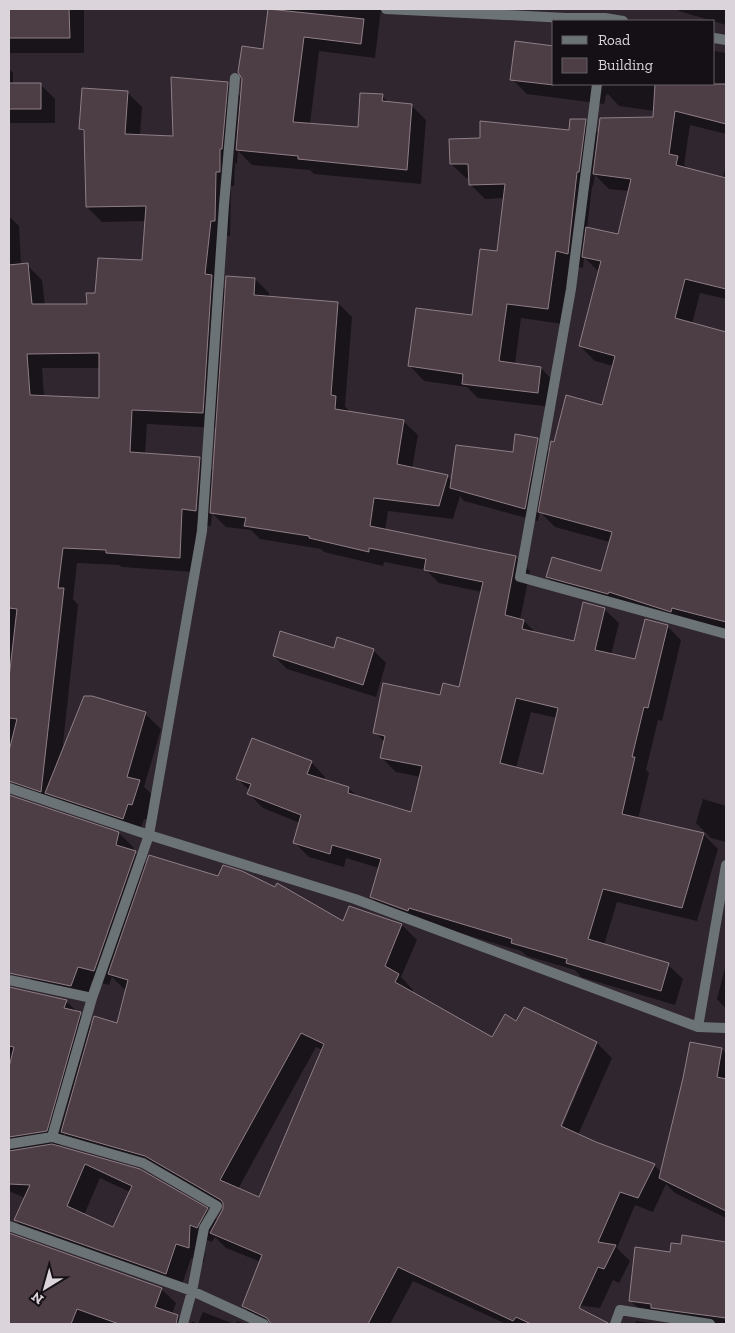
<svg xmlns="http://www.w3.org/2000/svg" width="735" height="1333" font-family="'Zilla Slab',serif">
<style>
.shadow{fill:#0007;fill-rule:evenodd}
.building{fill:#4d3e45;stroke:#8f7e85;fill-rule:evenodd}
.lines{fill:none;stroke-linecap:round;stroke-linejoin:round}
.minor{stroke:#6c7377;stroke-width:10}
</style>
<rect width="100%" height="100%" fill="#30262f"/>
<path class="shadow" d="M9 9H84V53H9Z
M270 9H381L375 58 319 51 310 124 359 128 382 96 389 103 411 105 426 120 421 184 314 174 310 170 252 165 238 151 237 164 235 163 234 186H231L230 236 225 235 220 284 226 291 255 279 269 293V297L338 303 352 317 345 406 350 412 403 421 418 435 412 469 447 476 452 481 514 454 537 440 550 453 554 443 603 406 613 366 595 361 580 346 599 272 584 257 583 268 570 265 563 324 521 318 515 364 541 368 555 383 552 407 478 398 467 387 424 381 410 366 474 316 498 252 504 198 485 199 470 184V178H466L451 164 570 132 585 120 599 134 654 118 655 111 619 106 608 94 606 95 604 104 527 94 512 79 554 84H714V51L726 53V134L690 125 684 165 690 170 723 178 726 163V299L700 293 692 324 726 333V632L562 592 547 577 601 572 610 542 555 527 540 512 538 521 464 501 460 496 453 519 388 511 385 531 515 557 530 571 520 620 524 621 536 633 575 642 604 609 619 623 611 655 636 661 667 626 681 640 662 721 658 720 646 770 649 773 638 819 704 835 718 849 697 921 617 902 604 945 668 965 683 979 675 1005 581 977 575 970 527 956 521 951 386 911 371 897 379 868 346 858 344 867 309 857 294 842 300 823 263 808 248 793 250 791 237 778 311 762 325 777 324 780 349 788 358 798 412 814 421 777 396 772 381 757 385 743 375 732 441 696 460 688 482 592 439 583 426 570 384 562 383 566 324 552 321 549 260 539 251 530 226 527 212 513 211 526 197 524 194 572 122 567 119 565 77 563 73 599 78 605 62 753 145 714 161 729 144 787 155 797 148 820 144 819 139 834 26 796 9 778V216L19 226 21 265H27L42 280 45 306 88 305 97 294 143 262 146 221 102 222 87 207 85 134 80 129 127 92 142 107 140 136 174 137 227 83 241 97 264 50ZM595 175 609 189 629 191 619 236 587 229 592 186H593ZM42 368H100L101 400 44 397ZM147 424 217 428 214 472 200 458 145 454ZM531 712 557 718 544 775 516 768Z
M677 9H726V25L679 11Z
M9 69 13 73V84H40L55 99V123H9Z
M335 650H373L386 663 376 697 287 669 274 656Z
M9 796 119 833 134 848 133 851 147 864 344 922 350 907 402 925 417 940 401 977 413 990 412 993 492 1038 516 1022 524 1008 597 1043 612 1058 578 1135 654 1165 661 1172 722 1049 726 1054V1218L675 1193 666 1184 653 1212 635 1205 617 1248 630 1261 619 1283 613 1280 600 1308 518 1297 574 1324H506L413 1281 390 1324H266L258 1321 243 1306 261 1262 226 1248 215 1237 212 1242 205 1239 204 1262 191 1258 181 1288 30 1235 15 1220 25 1198 9 1191V988L66 1001 92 1026 118 1025 127 990 124 989 112 977 109 985 92 981 86 1001 44 991 29 977 37 953 9 944ZM316 1047 323 1050 260 1199 238 1189ZM594 1048H596L560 1132 558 1131ZM64 1134 77 1147 161 1171 224 1208 218 1221 207 1209 55 1146 61 1145ZM100 1178 130 1192 114 1228 84 1215Z
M703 799 726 806V842L711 838 696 823Z
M726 964V1009L717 999Z
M9 1235 161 1289 176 1303 172 1314 178 1316 186 1324H9V1296L13 1298 18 1261 9 1251Z
M683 1237 726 1243V1324H679L645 1315 630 1300 671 1254 682 1245Z
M203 1312 234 1324H191L192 1321 198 1324Z
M237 1321 245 1324H236Z
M636 1321 659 1324H635Z"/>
<path class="building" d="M9 9H69L70 38H9Z
M268 9 364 19 361 44 304 37 293 122 358 127 360 93 383 94 382 101 412 104 407 170 298 159V156L236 150 242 79 238 72 242 46 263 49Z
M515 41 554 46V85L510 80Z
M171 77 228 82 222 149H220V172H216L215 221H211L205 274 212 275 203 413 132 410 130 452 200 457 196 511 182 509 180 558 106 553V550L63 548 58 588H64L41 792 9 781V751L17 719 9 718V678L17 609 9 608V265L28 263 32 304H87L86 293H95L98 258 142 260 146 206 86 207 84 130 79 129 82 88 128 91 125 134 173 136ZM99 353V398L30 395 27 354Z
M9 83H41V109H9Z
M655 84H726V124L675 111 669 154 678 156 676 165 726 178V289L685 279 675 318 726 332V622L672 608 671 612 609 592 608 594 546 577 552 557 601 571 612 532 538 512 551 441 554 442 566 395 602 405 615 356 579 346 601 261 582 257 586 227 618 234 631 179 593 174 600 118 653 117Z
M570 119H586L579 172H577L568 254 556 251 548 309 507 304 499 361 541 367 538 393 462 384 463 374 408 366 416 308 472 315 480 249 497 251 505 184 469 185 468 164H450L449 139 480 138V121L569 130Z
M226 276 255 278 254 295 338 302 331 395 336 396 335 409 404 420 397 464 448 475 439 506 374 498 370 526 516 556 505 615 524 620 522 629 574 641 583 602 605 608 595 650 635 659 645 619 668 625 648 708 644 707 632 757H635L622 814 704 833 682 908 603 889 588 939 669 963 661 991 566 963 567 959 511 943 512 939 409 908 408 911 370 897 381 859 332 845 330 854 293 843 301 815 247 794 251 784 236 779 252 738 312 761 307 774 349 787 348 793 411 812 422 766 380 758 385 736 373 733 383 683 440 695 443 683 459 687 483 582 424 570 426 559 369 548V552L309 538V536L244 526 246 518 210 513ZM516 698 558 708 543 774 500 763Z
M515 434 538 438 525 509 450 488 456 445 513 452Z
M280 631 334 648 337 637 374 649 363 685 273 656Z
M84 696H92L146 712 127 777 140 780 132 805 128 804 123 819 45 793Z
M9 795 119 832 116 845 136 851 94 971 78 967 71 986 9 973Z
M149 855 218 876 223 865 242 871 275 887 277 883 343 921 349 906 402 924 385 966 399 974 395 982 492 1037 505 1014 516 1021 524 1007 597 1042 561 1126 596 1142 655 1164 638 1198 620 1192 598 1242 616 1245 604 1269 598 1267 579 1308 608 1323V1324H531L516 1317 513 1321 398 1267 368 1324H271L267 1318 242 1306 262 1255 210 1233 223 1209V1203L221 1200 145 1156 61 1132 94 1016 117 1023 128 980 108 974ZM301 1033 324 1044 259 1197 220 1180Z
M9 987 67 1000 64 1008 81 1012 47 1131 9 1137V1067L14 1047 9 1046Z
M690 1042 722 1048 717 1077 726 1079V1211L659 1178 683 1078Z
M52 1144 140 1169 208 1208 197 1228 190 1225 189 1248 176 1244 166 1274 14 1220 30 1185 9 1184V1151ZM85 1164 132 1186 113 1227 67 1206Z
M9 1233 162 1288 155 1307 178 1315 176 1324H119L77 1309 71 1324H9Z
M682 1235 726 1242V1318L651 1308V1304L629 1301 635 1247 670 1252 671 1243 681 1244Z"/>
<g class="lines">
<path class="minor" d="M386 9 566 18H605L623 21
M714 38 726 40
M597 84 571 289 520 577 726 634
M9 788 149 835 355 899 698 1027 726 1028
M9 980 92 998
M698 1027 726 865
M52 1137 92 998 149 835 202 531 224 205 235 78
M9 1144 52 1137 143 1163 217 1206 204 1228 192 1291 183 1324
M9 1226 192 1291 264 1324
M615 1324 620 1310 710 1324"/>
</g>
<rect width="735" height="1333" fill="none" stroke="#dcd4db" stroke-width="20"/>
<rect x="552" y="20" width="162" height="65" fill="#151015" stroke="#655e64"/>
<rect x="562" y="36" width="25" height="8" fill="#6c7377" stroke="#655e64"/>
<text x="598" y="45" font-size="15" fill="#dcd4db">Road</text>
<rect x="562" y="58" width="25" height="15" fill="#4d3e45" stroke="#655e64"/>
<text x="598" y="70" font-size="15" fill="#dcd4db">Building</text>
<g transform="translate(45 1288) rotate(217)" stroke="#151015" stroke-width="4" paint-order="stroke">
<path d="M0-4L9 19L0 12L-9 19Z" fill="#dcd4db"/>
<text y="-8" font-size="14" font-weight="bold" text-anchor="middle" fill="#dcd4db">N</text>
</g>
</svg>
